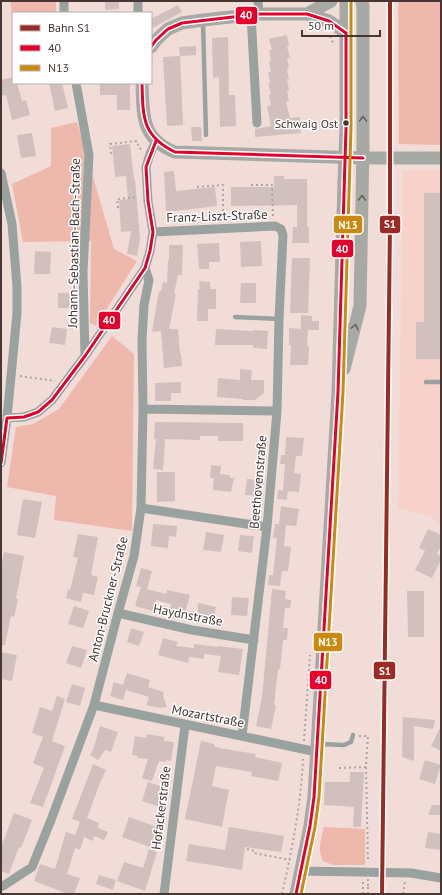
<svg xmlns="http://www.w3.org/2000/svg" width="442" height="895" font-family="'PT Sans',sans-serif">
<style>
.built{fill:#f6d2cb}
.green{fill:#efb8ad}
.building{fill:#d1c0bd}
.lines{fill:none;stroke-linecap:round;stroke-linejoin:round}
.path{stroke:#a8a7a5;stroke-width:2;stroke-dasharray:2 3;stroke-linecap:butt}
.lane{stroke:#9aa29f;stroke-width:4.5}
.street{stroke:#9aa29f;stroke-width:9}
.secondary{stroke:#a7a9a5;stroke-width:13}
.path-bridge{stroke:#a8a7a5;stroke-width:2;stroke-dasharray:2 3;stroke-linecap:butt}
.secondary-bridge{stroke:#a7a9a5;stroke-width:13}
.bus-1-casing{stroke:#fff;stroke-width:6}
.bus-2-casing{stroke:#fff;stroke-width:6}
.bus-1{stroke:#e4002b;stroke-width:3}
.bus-2{stroke:#cb8a0d;stroke-width:3}
.rail-1-casing{stroke:#fff;stroke-width:7}
.rail-1{stroke:#9a2a23;stroke-width:4}
.oneway{stroke:#685f5c}
.bus-dot{fill:#463734;stroke:#fff;stroke-width:1.5}
.labels{text-anchor:middle;dominant-baseline:central;stroke-width:3;stroke-linejoin:round;paint-order:stroke}
.bus-label{font-size:12px;fill:#463734;stroke:#fff;text-anchor:end}
.street-label{font-size:13px;fill:#463734;stroke:#fff}
.line-badge{stroke:#fff;stroke-width:1.5}
.badge-label{font-size:11px;text-anchor:middle;font-weight:bold;fill:#fff}
</style>
<rect width="100%" height="100%" fill="#f2dcd8"/>
<path class="built" d="M403 170H441V526L431 516 398 508Z"/>
<path class="green" d="M10 1H56V13H13V21Z
M398 1H441V145L399 144Z
M77 122 114 249 137 261 96 326 90 323 91 241 23 242 12 184 51 166V128Z
M112 336 134 354 132 531 54 520 56 496 7 487 16 427 33 424 59 409Z
M324 827 365 829V865H333L323 861C317 849 321 839 324 827Z"/>
<path class="building" d="M105 1H119V9L105 10Z
M178 5 182 12 151 29V19Z
M287 35 289 46 287 47 290 58H287L289 68 287 69 289 79H287L289 90 287 91 289 101 286 102 290 118 300 117 301 133 255 137V129L271 126 267 106 271 105 269 95 271 94 268 83H270L268 72H271L269 62 271 61 269 50H272L269 39Z
M228 37 229 95H235L236 126 220 127 219 77 213 78 212 38Z
M196 46V55L180 56 179 47Z
M180 56 183 125 167 126 163 57Z
M13 77V83H17L22 101 26 100 30 115 12 120 6 95 1 96V80Z
M49 83H62L68 108 55 111Z
M100 83H130V110H117V95H100Z
M191 127H201L202 141H192Z
M32 133 36 156 21 158 17 135Z
M130 144 134 179H135L140 239 137 256 127 254 131 231 121 232 119 200 128 199 126 176 115 177 112 146Z
M174 171 176 191 215 187 217 206 166 212 164 172Z
M274 176H284V179H307V227H309V243H292L293 227H297V205L231 206V187H274Z
M424 193H441V359H416V322H424Z
M261 241 262 266 241 267 240 242Z
M219 243 220 262H209V269H199L197 244Z
M169 245H183L182 275H178L174 294H176L169 329H178L180 354 181 353 182 366 164 368 161 331 152 332 159 291H161L163 282 167 283 168 260H169Z
M35 251 51 252 50 274H34Z
M292 258H310L308 313H290Z
M199 281 210 282V289H216V309H208V321H197L198 289H200Z
M241 283H256V303H240Z
M58 293H73L72 308H58Z
M301 315 312 316V321H319V330H308L307 346H309L308 365H290L291 345H289V328L301 329Z
M52 327 67 329 65 345 49 343Z
M216 329 253 331 254 330 268 331 267 349 253 348V345H215Z
M240 369 252 370 251 380H264V393L255 400H243V399L217 397 218 378 240 380Z
M181 382V393H171V401H155V383Z
M155 422 243 423V441H218V436H200V440L165 439 163 470 153 469 156 439H154Z
M286 437 304 438 302 456H296L294 473 301 474 299 492 283 491 285 464H280L281 455H285Z
M211 465 221 466 220 474 230 475V478H234L231 492 213 490 214 478H210Z
M157 472H175V501L157 502Z
M247 479 258 480 257 496 245 495Z
M278 490 288 491 287 500 277 499Z
M23 499 42 502 35 538 17 535Z
M281 506 299 509 296 526 284 525H286L284 546 291 547 288 571H282L280 586 268 585 269 575H273L277 538H273L275 524H279Z
M153 524 177 526 176 537 169 536 168 548 151 546Z
M428 529 441 535V546L437 554 441 556V560L432 578 415 570 425 551 419 548Z
M206 532 224 535 221 552 203 550Z
M78 534 98 537 91 575 98 577 94 595 83 593 81 602 66 598 68 589 70 590 78 558 73 557Z
M240 535 254 536 252 553 238 551Z
M4 552 24 556 16 599H18L14 617 11 616 5 645H1V567Z
M141 568 152 571 147 589 166 594 167 590 190 595 184 617 169 613 171 604 156 600 153 611 135 606 141 587 136 586Z
M272 589 286 591 285 599 291 600 290 608H285L283 628H288L287 640H283L280 669H278L274 705H276L271 729 256 726 262 697Z
M407 591H424V637H408Z
M232 597 249 598 247 616 231 615Z
M198 603 216 607 213 622 197 618Z
M74 606 89 611 83 628 68 624Z
M131 628 144 632 139 646 127 642Z
M163 638 178 642 176 646 194 648V644L218 647 219 646 243 649 239 675 218 672 221 656 204 654V659L189 657 188 663 158 655Z
M72 646 87 650 81 668 66 663Z
M1 652 17 655 12 681 1 679Z
M127 673 150 680 148 687 164 692 163 696 167 707 160 708 146 705 149 697 126 690 123 700 110 696 114 682 123 685Z
M72 684 85 688 80 706 66 702Z
M57 696 65 699 52 741 65 746 43 807 30 803 44 768 33 763 43 737 32 733 40 707 52 711Z
M403 717 435 720 433 729 414 726V761L402 757Z
M100 726 118 732 111 752 105 750 98 760 90 755 93 750Z
M441 726V751L431 746Z
M147 734 164 737V741L174 742 171 761 166 760V762L159 761 152 781 142 778 148 759 137 758 138 756 132 755 135 736 146 738Z
M201 741 214 744V746L219 748 256 754 255 757 282 763 278 781 251 776 252 772 216 766 212 786 229 790 222 827 185 819Z
M425 760 441 765 435 784 419 779Z
M93 764 106 770 100 783 87 818 99 823 98 828 108 832 104 840 94 836 93 841 84 837 80 850 75 848 67 874 80 878 74 894H68L34 881 40 864 55 869 66 832 75 835 80 822 72 819Z
M350 772H364L361 827H353L354 807 324 805 325 782H350Z
M148 782 166 788 160 807 142 801Z
M432 805H441V815H428Z
M14 813 32 820 21 848 19 847 9 874 1 871V847Z
M129 817 157 827 150 847 122 837Z
M229 827 284 836 281 852 245 847 242 870 186 861 189 844 225 850Z
M428 832 441 834V850L425 848Z
M149 849 157 852 145 891 117 881 124 862 143 868Z
M99 875 116 880 113 890 96 884Z"/>
<g class="lines">
<path class="path" d="M330 36 334 45
M151 62 153 58
M111 154 110 144 137 141 139 148 143 150
M251 185H272L273 218
M197 187 223 185V220
M118 208 117 199 138 197
M20 376 55 381
M359 736H368L366 767 368 862
M304 741 310 655
M339 768 366 767
M247 849 254 851V853L290 860
M368 887V894
M282 894C292 850 301 804 303 759
M363 894V881
M403 894 405 881"/>
<path class="lane" d="M203 22 206 135
M235 317 279 319
M426 382H441
M318 744 344 745 351 742 353 735"/>
<path class="street" d="M64 1V13
M258 1 259 14
M138 13V1
M251 15 257 123
M76 83 89 155 83 272 85 356
M1 173 12 224 17 287V313L7 418 1 463
M153 232 275 226 281 229 283 235 279 319 277 411 267 527 242 736
M143 409 277 411
M7 418 24 417 38 412 52 400 85 356 145 268 150 251 153 232 148 201 146 167 150 154 156 141
M141 508 267 527
M118 613 192 630 254 640
M94 705 317 752
M301 871 411 873 441 878
M3 886 32 867 51 820 94 705 118 613 134 556 141 508 143 409 142 340 144 305 149 280 145 268
M164 894 185 725"/>
<path class="secondary" d="M346 1V128
M307 14 331 1
M151 47 156 40 168 29 182 23 203 20 259 14H307L329 21 346 33
M142 83C143 114 141 139 175 152L363 158H441
M344 369 360 306 363 147V7L362 1
M296 894 310 826 314 797 338 392 344 182"/>
<path class="path-bridge" d="M368 869V887"/>
<path class="secondary-bridge" d="M344 182 346 128"/>
<g class="bus-1-casing">
<path id="bus-1" d="M151 47 156 40 168 29 182 23 259 14H307L329 21 346 33
M142 83C143 117 142 136 175 152L363 158
M1 463 7 418 24 417 38 412 52 400 85 356 145 268 150 251 153 232 148 201 146 167 156 141
M296 894 310 826 314 797 338 392 346 128V33"/>
</g>
<g class="bus-2-casing">
<path id="bus-2" d="M301 894 315 827 319 797 343 392 351 128V1"/>
</g>
<use href="#bus-1" class="bus-1"/>
<use href="#bus-2" class="bus-2"/>
<g class="rail-1-casing">
<path id="rail-1" d="M382 894 390 224V1"/>
</g>
<use href="#rail-1" class="rail-1"/>
</g>
<defs><path id="oneway-chevron" d="M-2-3.5L2.5 0L-2 3.5" fill="none" stroke-width="1.6" stroke-linecap="round" stroke-linejoin="round"/></defs>
<g class="oneway">
<use href="#oneway-chevron" transform="translate(363 119) rotate(-90)"/>
<use href="#oneway-chevron" transform="translate(362 198) rotate(-89)"/>
<use href="#oneway-chevron" transform="translate(355 327) rotate(-76)"/>
</g>
<circle class="bus-dot" cx="346" cy="123" r="3.5"/>
<g class="labels">
<g class="bus-label">
<text x="338" y="123">Schwaig Ost</text>
</g>
<g class="street-label">
<text transform="translate(217 216) rotate(-2)">Franz-Liszt-Straße</text>
<text transform="translate(74 243) rotate(-89)">Johann-Sebastian-Bach-Straße</text>
<text transform="translate(258 482) rotate(-85)">Beethovenstraße</text>
<text transform="translate(108 599) rotate(-76)">Anton-Bruckner-Straße</text>
<text transform="translate(188 615) rotate(11)">Haydnstraße</text>
<text transform="translate(208 716) rotate(11)">Mozartstraße</text>
<text transform="translate(161 808) rotate(-83)">Hofackerstraße</text>
</g>
</g>
<g class="line-badge">
<rect x="235" y="6" width="23" height="19" rx="4" fill="#e4002b"/>
<rect x="379" y="215" width="22" height="19" rx="4" fill="#9a2a23"/>
<rect x="333" y="215" width="30" height="19" rx="4" fill="#cb8a0d"/>
<rect x="331" y="239" width="23" height="19" rx="4" fill="#e4002b"/>
<rect x="98" y="311" width="23" height="19" rx="4" fill="#e4002b"/>
<rect x="313" y="632" width="30" height="20" rx="4" fill="#cb8a0d"/>
<rect x="373" y="661" width="23" height="19" rx="4" fill="#9a2a23"/>
<rect x="309" y="670" width="23" height="20" rx="4" fill="#e4002b"/>
</g>
<g class="badge-label">
<text x="246" y="19">40</text>
<text x="390" y="228">S1</text>
<text x="348" y="229">N13</text>
<text x="342" y="253">40</text>
<text x="109" y="324">40</text>
<text x="328" y="646">N13</text>
<text x="385" y="675">S1</text>
<text x="321" y="684">40</text>
</g>
<rect width="442" height="895" fill="none" stroke="#463734" stroke-width="4"/>
<rect x="12" y="12" width="140" height="72" fill="#ffffff" stroke="#b5afae"/>
<rect x="20" y="25" width="20" height="6" fill="#9a2a23" stroke="#b5afae"/>
<text x="48" y="32" font-size="12" fill="#463734">Bahn S1</text>
<rect x="20" y="45" width="20" height="6" fill="#e4002b" stroke="#b5afae"/>
<text x="48" y="52" font-size="12" fill="#463734">40</text>
<rect x="20" y="65" width="20" height="6" fill="#cb8a0d" stroke="#b5afae"/>
<text x="48" y="72" font-size="12" fill="#463734">N13</text>
<path d="M302 30v6h78v-6" fill="none" stroke="#463734" stroke-width="2"/>
<text x="308" y="30" font-size="12" fill="#463734" stroke="#ffffff" stroke-width="3" paint-order="stroke">50 m</text>
</svg>
